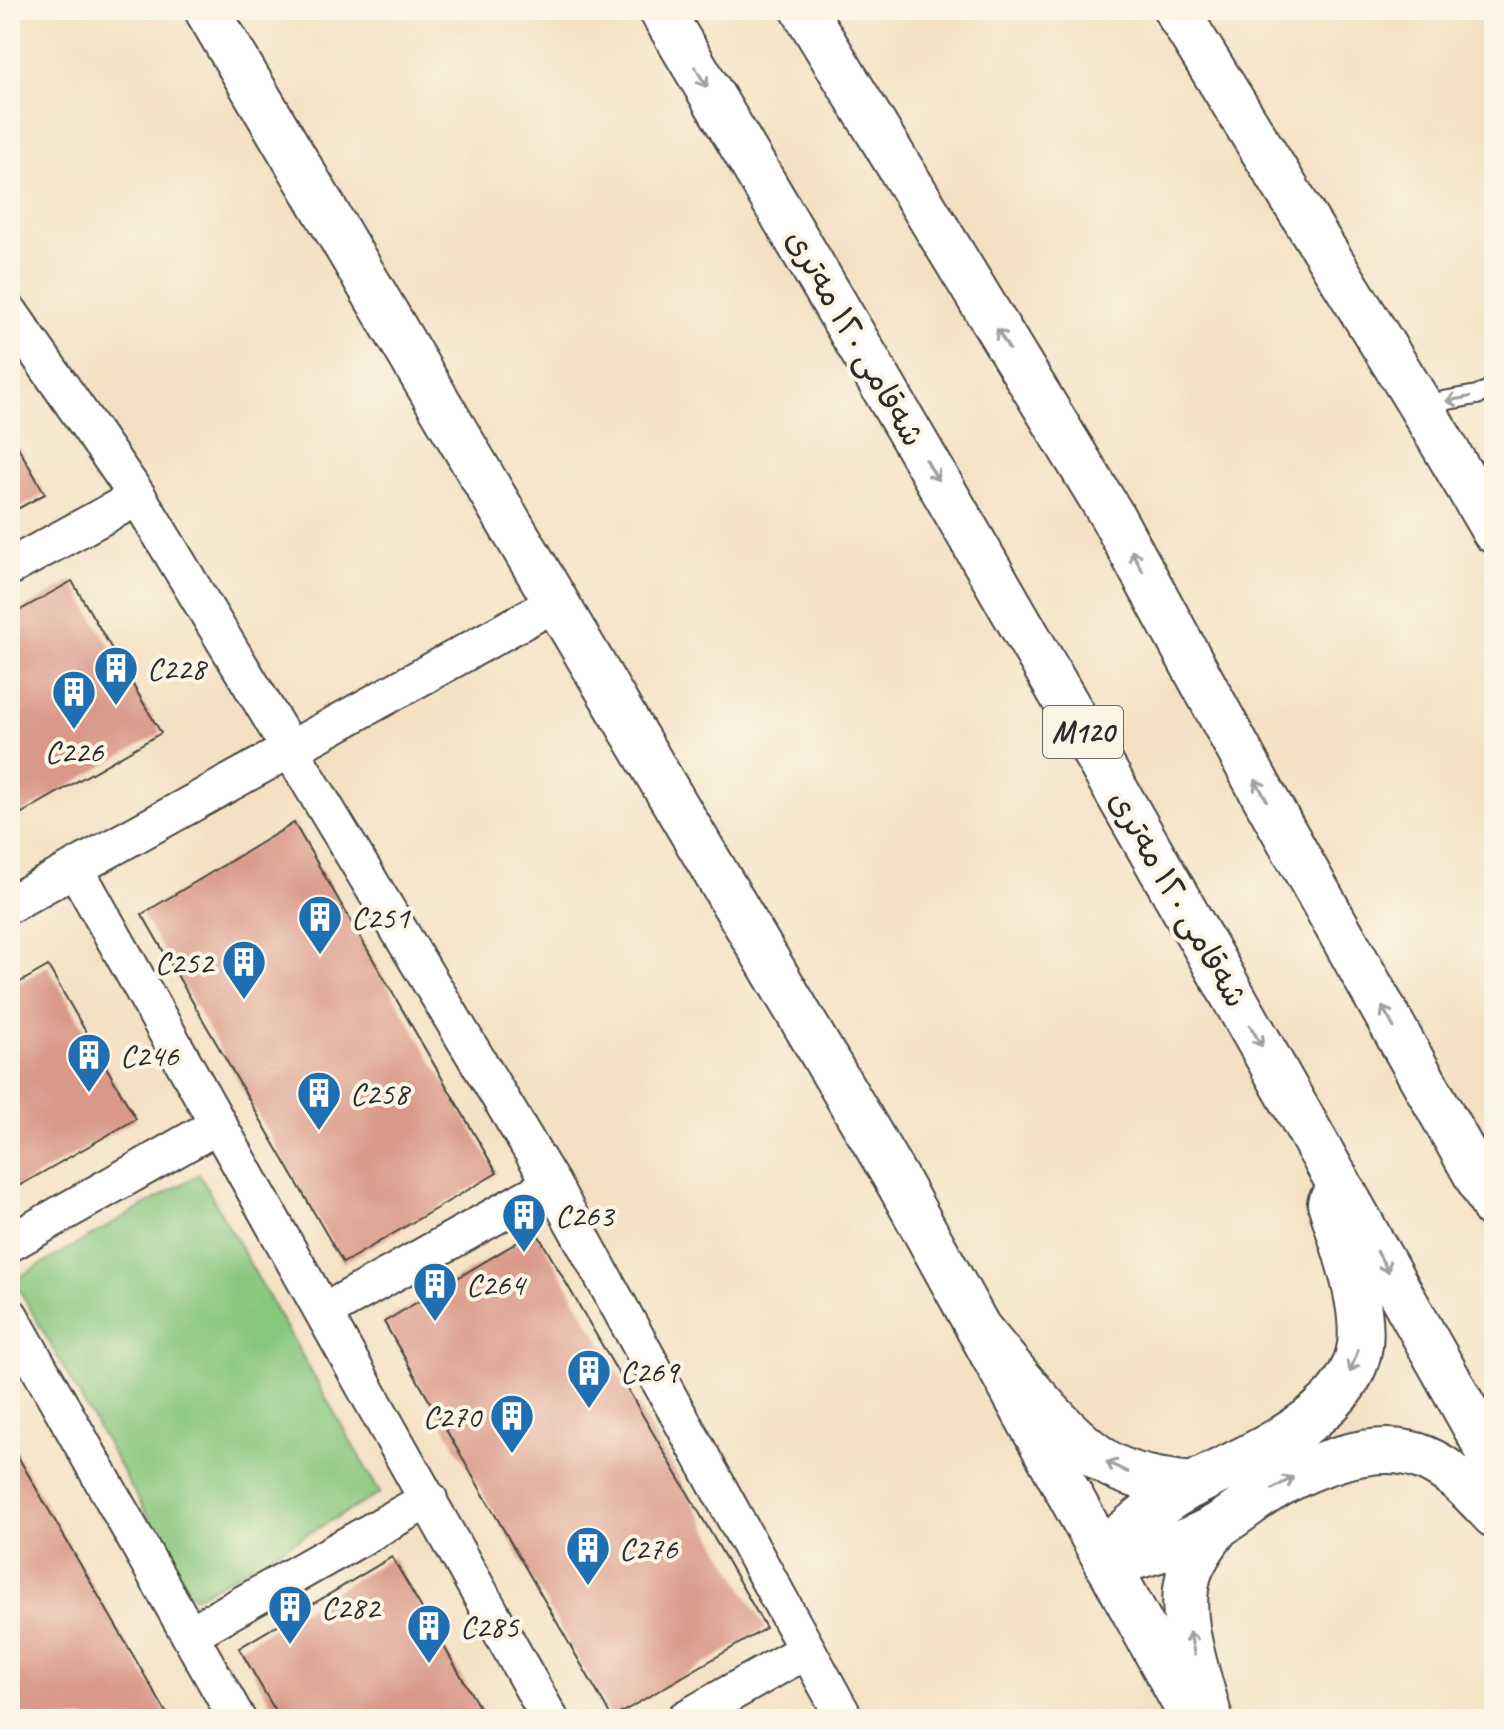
<svg xmlns="http://www.w3.org/2000/svg" width="1504" height="1729" font-family="Caveat,'Playpen Sans Arabic',sans-serif">
<style>
.green{fill:#87c67d;stroke:#597854;stroke-width:2}
.building{fill:#d99888}
.lines{fill:none;stroke-linecap:round;stroke-linejoin:round}
.service-casing{stroke:#494642;stroke-width:22}
.minor-casing{stroke:#494642;stroke-width:40}
.tertiary-casing{stroke:#494642;stroke-width:48}
.motorway-casing{stroke:#494642;stroke-width:48}
.service{stroke:#fff;stroke-width:18}
.minor{stroke:#fff;stroke-width:36}
.tertiary{stroke:#fff;stroke-width:44}
.motorway{stroke:#fff;stroke-width:44}
.oneway{stroke:#a0a0a0}
.labels{text-anchor:middle;dominant-baseline:central;stroke-width:8;stroke-linejoin:round;paint-order:stroke}
.shield{fill:#fcf5e5;stroke:#6a6863;stroke-width:2}
.shield-label{font-size:30px;font-weight:bold;fill:#2b2b2b}
.street-label{font-size:32px;fill:#2b2b2b;stroke:#fcf5e5}
.poi-label{font-size:32px;fill:#2b2b2b;stroke:#fcf5e5;text-anchor:start}
</style>
<rect width="100%" height="100%" fill="#fcf5e5"/>
<filter id="ink" filterUnits="userSpaceOnUse"><feTurbulence type="fractalNoise" baseFrequency=".0125" numOctaves="2"/><feDisplacementMap in="SourceGraphic" scale="16" xChannelSelector="R" yChannelSelector="G"/><feConvolveMatrix kernelMatrix="1 2 1 2 8 2 1 2 1" color-interpolation-filters="sRGB"/></filter>
<filter id="wash" filterUnits="userSpaceOnUse"><feTurbulence type="fractalNoise" baseFrequency=".006" numOctaves="4" result="noise"/><feDisplacementMap in="SourceGraphic" scale="32" xChannelSelector="R" yChannelSelector="G"/><feGaussianBlur stdDeviation="1.8" result="paint"/><feColorMatrix in="noise" values="0 0 0 0 0 0 0 0 0 0 0 0 0 0 0 0 0 1.4 0 .05"/><feComposite in="paint" operator="in"/></filter>
<g filter="url(#wash)">
<rect width="100%" height="100%" fill="#f4e1c5"/>
<path class="green" d="M199 1174 380 1493 194 1598 14 1280Z"/>
<g id="blocks">
<path class="building" d="M10 433 45 494 10 513Z
M72 581 161 733 10 820V616Z
M294 823 497 1173 343 1263 142 914Z
M48 966 136 1119 10 1191V988Z
M536 1231 766 1628 612 1718 384 1322Z
M10 1443 65 1538 170 1719H10Z
M392 1557 486 1719H280L239 1648Z"/>
</g>
</g>
<g filter="url(#ink)">
<use href="#blocks" fill-opacity="0" stroke="#494642" stroke-width="2"/>
<g class="lines">
<g class="service-casing">
<path id="service" d="M1420 405 1477 395 1494 388
M1471 491 1494 461"/>
</g>
<g class="minor-casing">
<path id="minor" d="M10 313 138 497 552 1184 845 1719
M10 567 138 497
M75 868 550 1719
M10 904 557 602
M10 1243 218 1125
M324 1312 552 1184
M10 1316 237 1719
M190 1634 429 1499
M685 1719 807 1650"/>
</g>
<g class="tertiary-casing">
<path id="tertiary" d="M207 10 898 1182 1193 1719
M1176 10 1420 405 1494 531"/>
</g>
<g class="motorway-casing">
<path id="motorway" d="M661 10C947 489 1223 974 1494 1461
M804 10 1112 516 1263 794 1494 1207
M978 1328C1013 1369 1071 1448 1119 1469 1142 1479 1168 1482 1192 1485
M1102 1553C1127 1530 1153 1507 1183 1490 1240 1458 1350 1421 1360 1345 1365 1302 1342 1243 1330 1203
M1108 1565C1144 1554 1184 1545 1217 1526 1235 1516 1250 1502 1268 1491 1308 1466 1376 1438 1424 1458 1452 1469 1474 1494 1494 1515
M1210 1719C1199 1675 1176 1619 1189 1574 1195 1556 1207 1540 1218 1526"/>
</g>
<use href="#service" class="service"/>
<use href="#minor" class="minor"/>
<use href="#tertiary" class="tertiary"/>
<use href="#motorway" class="motorway"/>
</g>
<defs><path id="oneway-shaft" d="M-6 0H5M1.5-3L5.5 0L1.5 3" fill="none" stroke-width="1.6" stroke-linecap="round" stroke-linejoin="round" transform="scale(2)"/></defs>
<g class="oneway">
<use href="#oneway-shaft" transform="translate(701 77) rotate(59)"/>
<use href="#oneway-shaft" transform="translate(1003 339) rotate(-121)"/>
<use href="#oneway-shaft" transform="translate(1458 399) rotate(169)"/>
<use href="#oneway-shaft" transform="translate(932 470) rotate(60)"/>
<use href="#oneway-shaft" transform="translate(1137 561) rotate(-118)"/>
<use href="#oneway-shaft" transform="translate(1261 790) rotate(-119)"/>
<use href="#oneway-shaft" transform="translate(1388 1017) rotate(-119)"/>
<use href="#oneway-shaft" transform="translate(1256 1036) rotate(60)"/>
<use href="#oneway-shaft" transform="translate(1383 1262) rotate(61)"/>
<use href="#oneway-shaft" transform="translate(1354 1361) rotate(110)"/>
<use href="#oneway-shaft" transform="translate(1117 1467) rotate(-154)"/>
<use href="#oneway-shaft" transform="translate(1283 1483) rotate(-29)"/>
<use href="#oneway-shaft" transform="translate(1192 1643) rotate(-101)"/>
</g>
</g>
<defs>
<g id="building-pin" transform="scale(2.3)"><path d="M0 17L-7.5 6A9.5 9.5 0 1 1 7.5 6Z" fill="#1f6fb2" stroke="#fcf5e5"/><path d="M-4-6H4V6H1V3H-1V6H-4ZM-2.5-4.3h1.7v1.8h-1.7ZM.8-4.3h1.7v1.8H.8ZM-2.5-1h1.7V.8h-1.7ZM.8-1h1.7V.8H.8Z" fill="#fff"/></g>
</defs>
<g fill-rule="evenodd">
<use href="#building-pin" x="116" y="668"/>
<use href="#building-pin" x="74" y="692"/>
<use href="#building-pin" x="320" y="917"/>
<use href="#building-pin" x="244" y="962"/>
<use href="#building-pin" x="89" y="1055"/>
<use href="#building-pin" x="319" y="1093"/>
<use href="#building-pin" x="524" y="1215"/>
<use href="#building-pin" x="435" y="1284"/>
<use href="#building-pin" x="589" y="1371"/>
<use href="#building-pin" x="512" y="1416"/>
<use href="#building-pin" x="588" y="1548"/>
<use href="#building-pin" x="290" y="1607"/>
<use href="#building-pin" x="429" y="1626"/>
</g>
<g class="labels">
<rect class="shield" x="1043" y="706" width="80" height="52" rx="6"/>
<g class="shield-label">
<text x="1083" y="732">M120</text>
</g>
<g class="street-label">
<text transform="translate(855 338) rotate(60)">شەقامی ١٢٠ مەتری</text>
<text transform="translate(1178 899) rotate(60)">شەقامی ١٢٠ مەتری</text>
</g>
<g class="poi-label">
<text x="147" y="668">C228</text>
<text x="74" y="751" text-anchor="middle">C226</text>
<text x="351" y="917">C251</text>
<text x="213" y="962" text-anchor="end">C252</text>
<text x="120" y="1055">C246</text>
<text x="350" y="1093">C258</text>
<text x="555" y="1215">C263</text>
<text x="466" y="1284">C264</text>
<text x="620" y="1371">C269</text>
<text x="481" y="1416" text-anchor="end">C270</text>
<text x="619" y="1548">C276</text>
<text x="321" y="1607">C282</text>
<text x="460" y="1626">C285</text>
</g>
</g>
<rect width="1504" height="1729" fill="none" stroke="#fcf5e5" stroke-width="40"/>
</svg>
